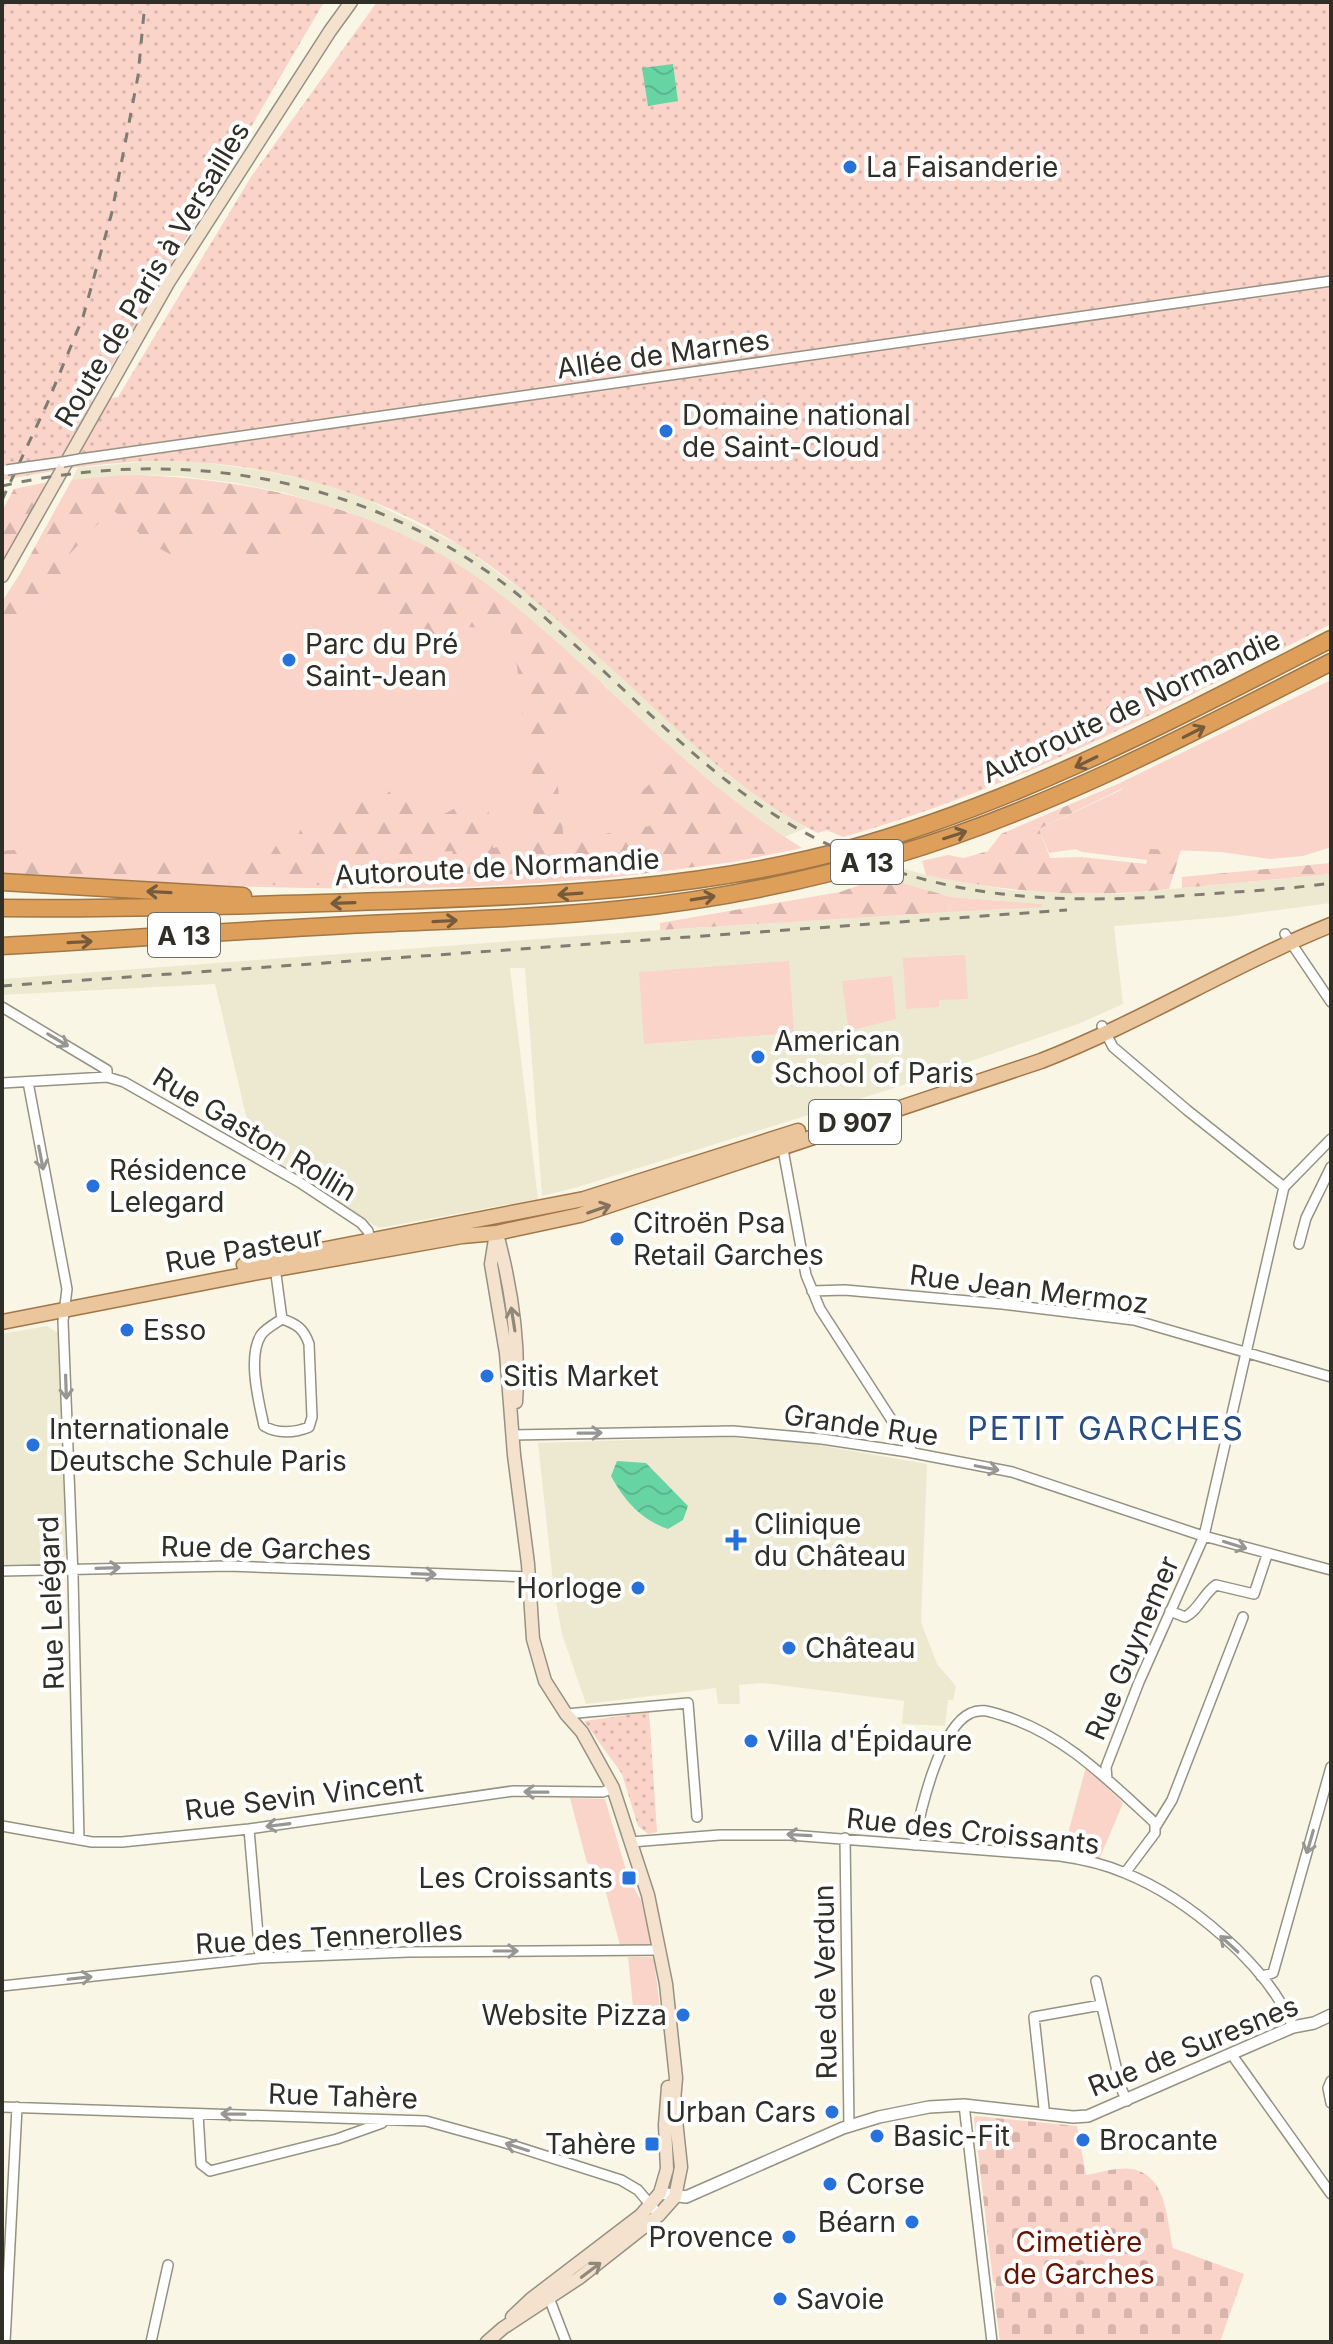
<svg xmlns="http://www.w3.org/2000/svg" width="1333" height="2344" font-family="Inter,sans-serif">
<style>
.built{fill:#ede9d0}
.green{fill:#fad3c9}
.forest{fill:url(#forest-firs);fill-rule:evenodd}
.cemetery{fill:url(#cemetery-stones)}
.park{fill:url(#park-dots)}
.water{fill:url(#water-waves)}
.lines{fill:none;stroke-linecap:round;stroke-linejoin:round}
.minor-casing{stroke:#959282;stroke-width:12}
.tertiary-casing{stroke:#959282;stroke-width:14}
.secondary-casing{stroke:#959282;stroke-width:15}
.primary-casing{stroke:#a17748;stroke-width:17}
.motorway-casing{stroke:#a17748;stroke-width:19}
.minor{stroke:#fff;stroke-width:9}
.tertiary{stroke:#fff;stroke-width:11}
.secondary{stroke:#f5e2ce;stroke-width:12}
.primary{stroke:#ebc59c;stroke-width:14}
.motorway{stroke:#de9f5a;stroke-width:16}
.rail{stroke:#7f7d72;stroke-width:3;stroke-dasharray:10 10;stroke-linecap:butt}
.minor-bridge-casing{stroke:#959282;stroke-width:12;stroke-linecap:butt}
.minor-bridge{stroke:#fff;stroke-width:9}
.oneway{stroke:#755b3b}
.oneway2{stroke:#979693}
.oneway3{stroke:#84725c}
.oneway4{stroke:#92887a}
.poi-dot{fill:#2771dd;stroke:#fff;stroke-width:3}
.labels{text-anchor:middle;dominant-baseline:central;stroke-width:8;stroke-linejoin:round;paint-order:stroke}
.shield{fill:#fff;stroke:#6d6d68;stroke-width:2}
.shield-label{font-size:26px;font-weight:bold;fill:#2f2e27}
.poi-label{font-size:28px;fill:#2f2e27;stroke:#fff;text-anchor:start}
.street-label{font-size:28px;fill:#2f2e27;stroke:#fff}
.park-label{font-size:28px;fill:#681300;stroke:#fff}
.quarter-label{font-size:32px;letter-spacing:2px;fill:#294d83;stroke:#fff}
</style>
<defs>
<pattern id="forest-firs" width="22" height="20" patternUnits="userSpaceOnUse" patternTransform="scale(2)"><rect width="22" height="20" fill="#fad3c9"/><path d="M5 1l3.5 6h-7zM16 11l3.5 6h-7z" fill="#d7b5ad"/></pattern>
<pattern id="cemetery-stones" width="16" height="16" patternUnits="userSpaceOnUse" patternTransform="scale(2)"><rect width="16" height="16" fill="#fad3c9"/><path d="M2 7V4a2 2 0 0 1 4 0v3zM10 15v-3a2 2 0 0 1 4 0v3z" fill="#d7b5ad"/></pattern>
<pattern id="park-dots" width="8" height="8" patternUnits="userSpaceOnUse" patternTransform="scale(2)"><rect width="8" height="8" fill="#fad3c9"/><path d="M2 2h.1M6 6h.1" fill="none" stroke="#d7b5ad" stroke-width="1.8" stroke-linecap="round"/></pattern>
<pattern id="water-waves" width="16" height="10" patternUnits="userSpaceOnUse" patternTransform="scale(2)"><rect width="16" height="10" fill="#67d4a4"/><path d="M0 5q4-4 8 0t8 0" fill="none" stroke="#5ab68d"/></pattern>
</defs>
<rect width="100%" height="100%" fill="#f9f6e5"/>
<path class="built" d="M153 461 201 462 265 471 315 482 364 498 463 547 542 605 728 775 763 801 806 828 784 837 758 821 658 737 604 685 498 593 446 558 404 537 346 511 285 493 236 483 179 476 124 475 72 480 77 468Z
M902 868 926 875 1009 890 1087 894H1119L1331 874V903L1226 917 1114 926 1123 1004 1078 1024 891 1089 578 1187 542 1196 525 968H510L538 1199 379 1228 255 1154 215 984 2 995V979L660 930 1042 906 1041 904 951 897 882 877Z
M47 1326 61 1335 66 1555 57 1564 2 1565V1334Z
M723 1437 812 1444 927 1464 921 1622 937 1664 956 1686 953 1700H948L945 1726 902 1724 904 1701 763 1683 739 1685 740 1704H718L716 1688 586 1704 562 1634 554 1591 538 1443Z"/>
<path class="green" d="M124 475C291 478 425 525 551 637 633 710 708 790 802 848 534 904 273 890 2 875V602L20 574 72 480Z
M1331 680V847L1303 856 1270 859 1221 852 1150 849 1148 860 1082 852 1076 849 1049 853 1039 829 1123 789 1120 783Z
M951 897 1042 904V907L948 912Z
M965 955 968 999 939 1000V1007L906 1009 903 958Z
M789 961 794 1033 644 1044 639 972Z
M892 976 896 1019 856 1029 848 1025 842 981Z
M1086 1767 1123 1803 1099 1860 1063 1852Z
M570 1798 605 1799 629 1880 641 1900 651 1942 649 1945H620L599 1867 587 1863Z
M628 1957H652L654 1961 661 2016H634Z"/>
<path class="forest" d="M124 475C237 477 348 500 447 558 505 592 554 640 604 685L548 738 555 761 564 841 650 826 639 794 675 760 764 830 797 849 733 862 592 880 576 868C536 876 494 890 455 875L305 886 2 875V851C32 847 47 856 76 857 140 859 204 858 269 857L279 841 294 843 302 827 310 832 325 829 335 808 347 795 368 803 381 801 399 780 440 816 486 792 493 848 534 839 532 767 528 766 517 666 510 628 462 627 453 616 440 617 435 623 436 637 443 642 432 654 310 535 302 532 280 555 269 551 258 562 212 529 183 561 151 544 112 509 65 559 81 574 2 649V602L20 574 72 480ZM452 851 456 866 308 875 305 861Z
M48 482 2 566V511L14 489Z
M1120 783 1123 788 1039 829 1050 858 1081 857 1146 864 1150 849 1181 850 1169 889C1088 899 1006 892 926 875L922 861 948 855 964 858 988 851 1001 834Z
M1331 863V874L1182 888V877Z
M882 877 951 897 948 912 660 930V923L840 892Z"/>
<path class="cemetery" d="M976 2116 1077 2126 1086 2175C1100 2173 1117 2167 1131 2169 1167 2174 1167 2221 1173 2248L1244 2274 1220 2342H1000L994 2293 996 2284 993 2281 974 2118Z"/>
<path class="park" d="M2 2H324L91 401 118 397 251 177 377 2H1331V624C1172 704 1016 789 843 837L827 830 818 833C739 795 678 729 614 671 566 627 519 583 464 548 373 490 260 459 152 461 102 462 51 471 2 480Z
M649 1712 657 1832 648 1834 638 1826 622 1774 584 1721Z"/>
<path class="water" d="M673 64 678 101 648 106 642 68Z
M617 1461 646 1463 688 1506 683 1520 668 1529C640 1519 625 1501 611 1476Z"/>
<g class="lines">
<g class="minor-casing">
<path id="minor" d="M80 459 1331 281
M27 467 63 462
M1285 934 1331 1002
M2 1007 107 1070V1077
M1102 1026 1113 1047 1187 1110 1284 1187
M28 1082 67 1289 63 1321 73 1576 79 1840
M2 1083 107 1077 124 1082 299 1182 361 1223 368 1231 370 1240
M782 1144 806 1275 820 1309 913 1453
M1299 1244 1306 1218 1331 1167
M275 1267 282 1319
M812 1291 845 1290 1002 1304 1134 1320 1331 1377
M282 1319C297 1324 304 1329 309 1344L312 1417 309 1427C295 1433 277 1434 264 1426 259 1403 247 1357 261 1335 265 1329 276 1323 282 1319Z
M512 1435 733 1431 822 1439 908 1452 1012 1472 1200 1535 1331 1570
M2 1571 228 1566 529 1577
M1170 1611 1185 1617C1198 1611 1203 1594 1216 1585L1254 1594 1267 1555
M566 1714 688 1703 697 1817
M1107 1779 1106 1767 1139 1682 1204 1536 1284 1187 1331 1139
M2 1826 92 1842H122L249 1829 513 1791 603 1792 613 1788
M1156 1826 1172 1800 1243 1617
M249 1829 260 1958
M845 1838 849 2126
M631 1842 720 1835H790L1060 1856C1082 1859 1104 1864 1125 1873 1187 1898 1268 1965 1293 2027
M914 1845C920 1812 939 1727 971 1713 981 1708 991 1712 1001 1715 1063 1733 1108 1780 1155 1823V1833L1125 1873
M1261 1976 1273 1973 1331 1767
M1096 1981 1121 2088 1127 2101
M2 1986 260 1958 408 1952 660 1950
M1232 2055 1331 2194
M1331 2081 1328 2088 1331 2103
M964 2105 992 2342
M2 2107 426 2121 502 2142 621 2180 638 2190 659 2215
M1044 2108 1034 2017 1101 2005
M198 2114 201 2164 210 2171 337 2139 382 2123
M549 2298 566 2342
M5 2342 17 2107
M151 2342 168 2265"/>
</g>
<g class="tertiary-casing">
<path id="tertiary" d="M660 2193 686 2197 843 2128 879 2117 929 2107 964 2105 1073 2117 1088 2116 1293 2027 1314 2023 1331 2015"/>
</g>
<g class="secondary-casing">
<path id="secondary" d="M2 576 168 283 330 31 351 2
M497 1234C512 1289 520 1345 516 1402
M512 2317 531 2299 641 2215 660 2193 667 2169 665 2125 668 2087
M487 2342 503 2328 579 2278 659 2215 675 2197 681 2167 674 2101 676 2078 666 1984 648 1895 613 1788 582 1732 566 1714 545 1681 533 1639 528 1564 514 1455 506 1353 491 1264 496 1233"/>
</g>
<g class="primary-casing">
<path id="primary" d="M244 1265 584 1199 798 1131
M2 1322 254 1273 462 1236 496 1233 580 1215 1041 1061C1141 1022 1232 965 1331 925"/>
</g>
<g class="motorway-casing">
<path id="motorway" d="M2 882 243 896
M2 908C131 909 260 905 390 901 544 896 699 890 849 849 1019 802 1175 719 1331 639
M2 946C124 939 246 930 368 924 453 920 539 918 624 909 715 900 807 881 895 855 1048 809 1189 735 1331 662"/>
</g>
<use href="#minor" class="minor"/>
<use href="#tertiary" class="tertiary"/>
<use href="#secondary" class="secondary"/>
<use href="#primary" class="primary"/>
<use href="#motorway" class="motorway"/>
<path class="rail" d="M2 486C169 448 342 472 485 570 522 595 554 626 586 655 660 722 729 796 821 841 950 904 1067 904 1207 894 1248 891 1290 889 1331 883
M2 500 47 404 83 317 112 212 138 76 145 2
M2 986 1067 910"/>
<g class="minor-bridge-casing">
<path id="minor-bridge" d="M63 462 80 459
M7 470 27 467"/>
</g>
<use href="#minor-bridge" class="minor-bridge"/>
</g>
<defs><path id="oneway-shaft" d="M-6 0H5M1.5-3L5.5 0L1.5 3" fill="none" stroke-width="1.6" stroke-linecap="round" stroke-linejoin="round" transform="scale(2)"/></defs>
<g class="oneway">
<use href="#oneway-shaft" transform="translate(1194 732) rotate(-27)"/>
<use href="#oneway-shaft" transform="translate(1086 762) rotate(154)"/>
<use href="#oneway-shaft" transform="translate(955 835) rotate(-18)"/>
<use href="#oneway-shaft" transform="translate(159 892) rotate(-177)"/>
<use href="#oneway-shaft" transform="translate(570 894) rotate(176)"/>
<use href="#oneway-shaft" transform="translate(703 898) rotate(-9)"/>
<use href="#oneway-shaft" transform="translate(343 903) rotate(178)"/>
<use href="#oneway-shaft" transform="translate(445 921) rotate(-3)"/>
<use href="#oneway-shaft" transform="translate(80 942) rotate(-3)"/>
</g>
<g class="oneway2">
<use href="#oneway-shaft" transform="translate(58 1040) rotate(31)"/>
<use href="#oneway-shaft" transform="translate(41 1158) rotate(79)"/>
<use href="#oneway-shaft" transform="translate(66 1387) rotate(88)"/>
<use href="#oneway-shaft" transform="translate(590 1433) rotate(-1)"/>
<use href="#oneway-shaft" transform="translate(987 1468) rotate(11)"/>
<use href="#oneway-shaft" transform="translate(1235 1545) rotate(17)"/>
<use href="#oneway-shaft" transform="translate(108 1568) rotate(-2)"/>
<use href="#oneway-shaft" transform="translate(424 1574) rotate(2)"/>
<use href="#oneway-shaft" transform="translate(536 1792) rotate(-179)"/>
<use href="#oneway-shaft" transform="translate(278 1825) rotate(173)"/>
<use href="#oneway-shaft" transform="translate(799 1835) rotate(-177)"/>
<use href="#oneway-shaft" transform="translate(1310 1842) rotate(106)"/>
<use href="#oneway-shaft" transform="translate(1229 1944) rotate(-138)"/>
<use href="#oneway-shaft" transform="translate(506 1951)"/>
<use href="#oneway-shaft" transform="translate(80 1978) rotate(-6)"/>
<use href="#oneway-shaft" transform="translate(233 2114) rotate(-179)"/>
<use href="#oneway-shaft" transform="translate(517 2147) rotate(-162)"/>
</g>
<use class="oneway3" href="#oneway-shaft" transform="translate(599 1209) rotate(-19)"/>
<g class="oneway4">
<use href="#oneway-shaft" transform="translate(513 1319) rotate(-99)"/>
<use href="#oneway-shaft" transform="translate(591 2270) rotate(-37)"/>
</g>
<g class="poi-dot">
<circle cx="850" cy="167" r="8"/>
<circle cx="666" cy="431" r="8"/>
<circle cx="289" cy="660" r="8"/>
<circle cx="758" cy="1057" r="8"/>
<circle cx="93" cy="1186" r="8"/>
<circle cx="617" cy="1239" r="8"/>
<circle cx="127" cy="1330" r="8"/>
<circle cx="487" cy="1376" r="8"/>
<circle cx="33" cy="1445" r="8"/>
<path d="M732 1528h8v8h8v8h-8v8h-8v-8h-8v-8h8z"/>
<circle cx="638" cy="1588" r="8"/>
<circle cx="789" cy="1648" r="8"/>
<circle cx="751" cy="1741" r="8"/>
<rect x="621" y="1870" width="16" height="16" rx="4"/>
<circle cx="683" cy="2015" r="8"/>
<circle cx="832" cy="2112" r="8"/>
<circle cx="877" cy="2136" r="8"/>
<circle cx="1083" cy="2140" r="8"/>
<rect x="644" y="2136" width="16" height="16" rx="4"/>
<circle cx="830" cy="2184" r="8"/>
<circle cx="912" cy="2222" r="8"/>
<circle cx="789" cy="2237" r="8"/>
<circle cx="780" cy="2299" r="8"/>
</g>
<g class="labels">
<g class="shield">
<rect x="831" y="840" width="72" height="44" rx="6"/>
<rect x="148" y="913" width="72" height="44" rx="6"/>
<rect x="809" y="1100" width="92" height="44" rx="6"/>
</g>
<g class="shield-label">
<text x="867" y="862">A 13</text>
<text x="184" y="935">A 13</text>
<text x="855" y="1122">D 907</text>
</g>
<g class="poi-label">
<text x="866" y="167">La Faisanderie</text>
<text x="682" y="415">Domaine national<tspan x="682" dy="32">de Saint-Cloud</tspan></text>
<text x="305" y="644">Parc du Pré<tspan x="305" dy="32">Saint-Jean</tspan></text>
<text x="774" y="1041">American<tspan x="774" dy="32">School of Paris</tspan></text>
<text x="109" y="1170">Résidence<tspan x="109" dy="32">Lelegard</tspan></text>
<text x="633" y="1223">Citroën Psa<tspan x="633" dy="32">Retail Garches</tspan></text>
<text x="143" y="1330">Esso</text>
<text x="503" y="1376">Sitis Market</text>
<text x="49" y="1429">Internationale<tspan x="49" dy="32">Deutsche Schule Paris</tspan></text>
<text x="754" y="1524">Clinique<tspan x="754" dy="32">du Château</tspan></text>
<text x="622" y="1588" text-anchor="end">Horloge</text>
<text x="805" y="1648">Château</text>
<text x="767" y="1741">Villa d'Épidaure</text>
<text x="613" y="1878" text-anchor="end">Les Croissants</text>
<text x="667" y="2015" text-anchor="end">Website Pizza</text>
<text x="816" y="2112" text-anchor="end">Urban Cars</text>
<text x="893" y="2136">Basic-Fit</text>
<text x="1099" y="2140">Brocante</text>
<text x="636" y="2144" text-anchor="end">Tahère</text>
<text x="846" y="2184">Corse</text>
<text x="896" y="2222" text-anchor="end">Béarn</text>
<text x="773" y="2237" text-anchor="end">Provence</text>
<text x="796" y="2299">Savoie</text>
</g>
<g class="street-label">
<text transform="translate(152 274) rotate(-59)">Route de Paris à Versailles</text>
<text transform="translate(663 354) rotate(-8)">Allée de Marnes</text>
<text transform="translate(1131 706) rotate(-25)">Autoroute de Normandie</text>
<text transform="translate(497 867) rotate(-3)">Autoroute de Normandie</text>
<text transform="translate(255 1134) rotate(31)">Rue Gaston Rollin</text>
<text transform="translate(244 1249) rotate(-10)">Rue Pasteur</text>
<text transform="translate(1029 1289) rotate(7)">Rue Jean Mermoz</text>
<text transform="translate(861 1425) rotate(8)">Grande Rue</text>
<text transform="translate(266 1548) rotate(1)">Rue de Garches</text>
<text transform="translate(51 1603) rotate(-92)">Rue Lelégard</text>
<text transform="translate(1132 1648) rotate(-67)">Rue Guynemer</text>
<text transform="translate(304 1796) rotate(-7)">Rue Sevin Vincent</text>
<text transform="translate(973 1831) rotate(6)">Rue des Croissants</text>
<text transform="translate(329 1937) rotate(-3)">Rue des Tennerolles</text>
<text transform="translate(825 1982) rotate(-91)">Rue de Verdun</text>
<text transform="translate(1193 2046) rotate(-22)">Rue de Suresnes</text>
<text transform="translate(343 2096) rotate(2)">Rue Tahère</text>
</g>
<g class="park-label">
<text x="1079" y="2242">Cimetière<tspan x="1079" dy="32">de Garches</tspan></text>
</g>
<g class="quarter-label">
<text x="1106" y="1428">PETIT GARCHES</text>
</g>
</g>
<rect width="1333" height="2344" fill="none" stroke="#2f2e27" stroke-width="8"/>
</svg>
